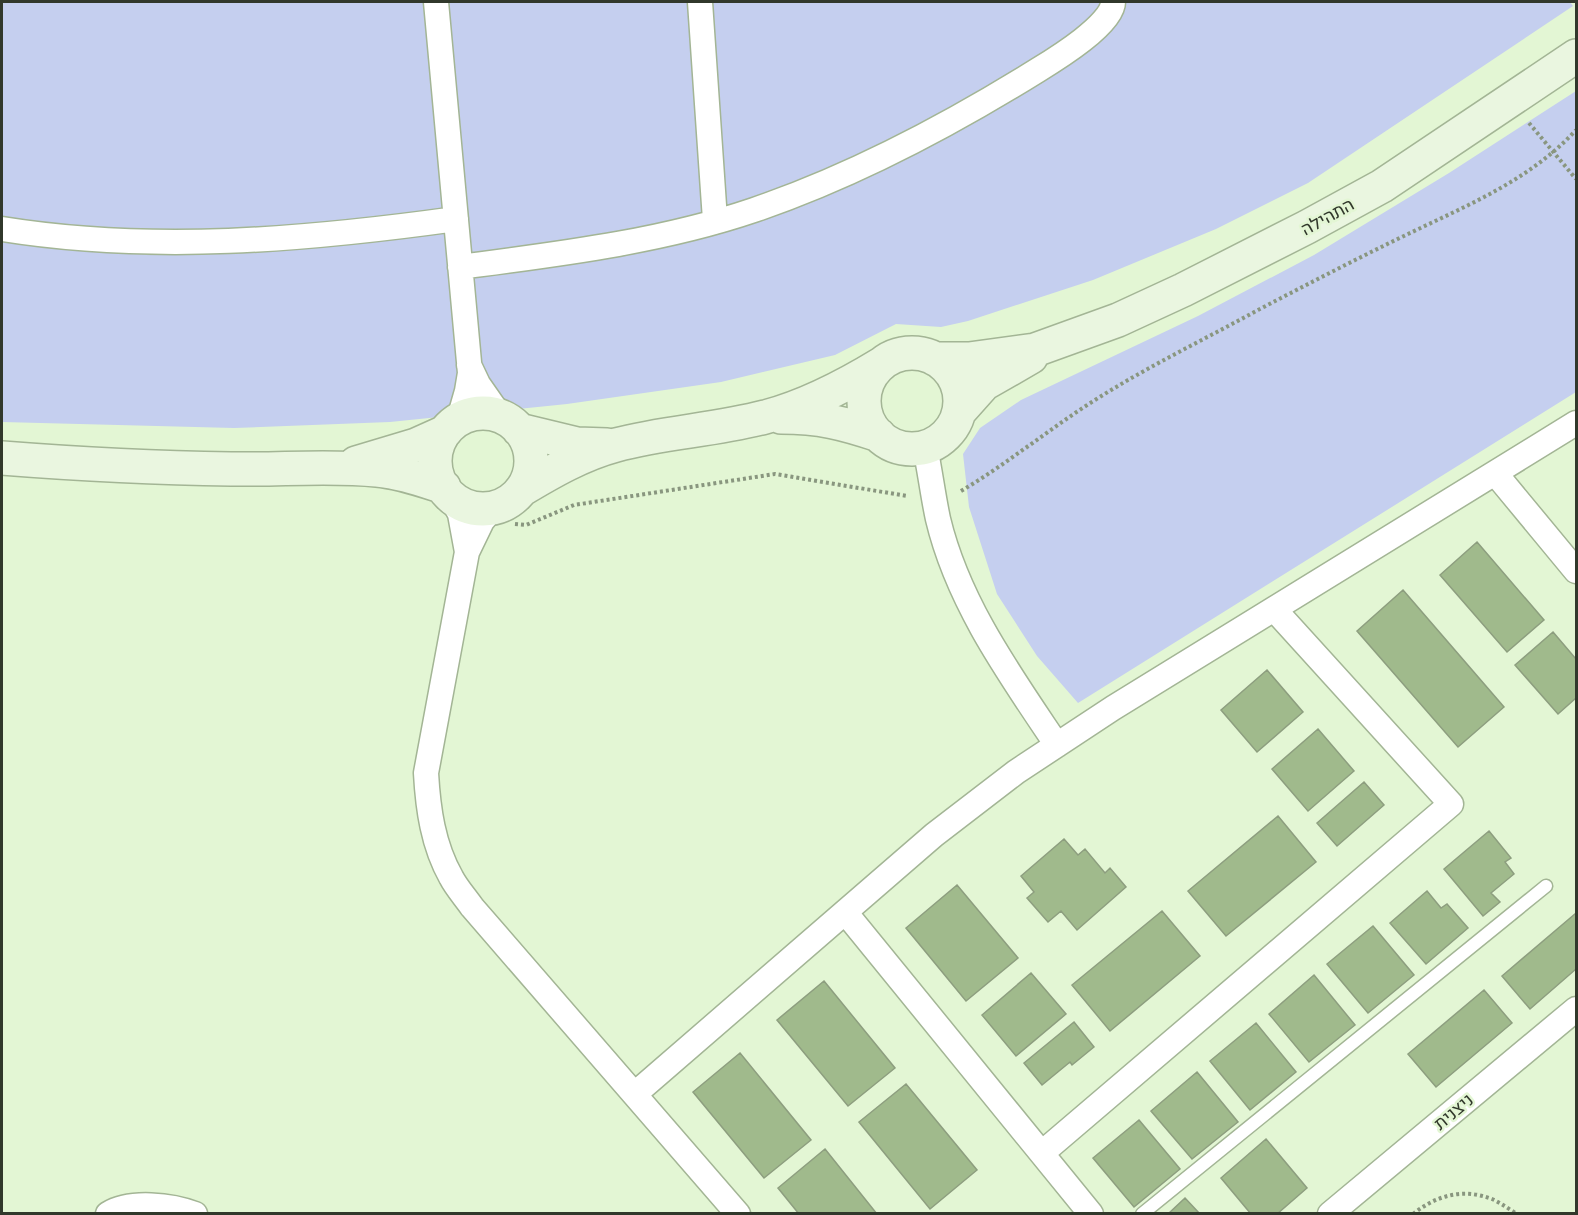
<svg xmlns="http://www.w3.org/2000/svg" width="1578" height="1215" font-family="Manrope,Heebo,sans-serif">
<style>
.green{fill:#c5cfef}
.building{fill:#a0ba8c;stroke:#8d9e7f;stroke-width:1.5}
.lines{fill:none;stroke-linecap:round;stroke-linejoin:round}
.lane-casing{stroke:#a3b595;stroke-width:15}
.street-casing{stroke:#a3b595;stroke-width:27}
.secondary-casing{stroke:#a3b595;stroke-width:36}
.path{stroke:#89967f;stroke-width:4;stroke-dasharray:3 3;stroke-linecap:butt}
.lane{stroke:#fff;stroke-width:12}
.street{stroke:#fff;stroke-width:24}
.secondary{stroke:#eaf6e0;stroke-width:33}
.labels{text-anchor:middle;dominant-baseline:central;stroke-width:5;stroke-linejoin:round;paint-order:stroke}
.street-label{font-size:18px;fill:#31382b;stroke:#e3f6d4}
</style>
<rect width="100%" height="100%" fill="#e3f6d4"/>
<path class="green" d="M2 2H1570L1573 6 1308 183 1216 229 1093 280 968 321 941 327 896 324 835 355 721 382 567 404 390 422 234 428 2 422Z
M1576 91V392L1078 703 1037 656 997 594 969 507 963 454 980 428 1021 400 1198 316 1314 255 1449 173Z"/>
<path class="building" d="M1477 542 1544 620 1507 652 1440 575Z
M1403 590 1504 707 1458 747 1357 631Z
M1553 632 1576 659V698L1558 714 1515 665Z
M1267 670 1303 712 1257 752 1221 710Z
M1318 729 1354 771 1308 811 1272 769Z
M1364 782 1384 805 1337 846 1317 823Z
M1278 816 1316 862 1226 936 1188 891Z
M1489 831 1511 858 1505 862 1514 874 1491 893 1500 902 1483 916 1444 869Z
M1064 839 1078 855 1085 849 1105 873 1110 868 1126 887 1077 930 1061 911 1048 922 1027 898 1034 892 1021 876Z
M957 885 1018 958 966 1001 906 928Z
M1427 891 1441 908 1447 904 1468 928 1426 964 1390 923Z
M1162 911 1200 956 1110 1031 1072 985Z
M1576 913V969L1530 1009 1502 976Z
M1373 926 1414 975 1368 1013 1327 964Z
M1031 973 1066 1014 1016 1056 982 1015Z
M1314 975 1355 1025 1309 1062 1269 1014Z
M824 981 895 1068 848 1106 777 1020Z
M1484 990 1512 1023 1436 1087 1408 1054Z
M1074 1022 1094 1047 1072 1065 1070 1062 1042 1085 1024 1063Z
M1256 1023 1296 1072 1250 1110 1210 1061Z
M740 1053 811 1140 764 1178 693 1092Z
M1197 1072 1238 1122 1192 1159 1151 1111Z
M906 1084 977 1170 930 1209 859 1122Z
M1139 1120 1180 1169 1134 1207 1093 1158Z
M1266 1139 1307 1188 1277 1214H1251L1221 1178Z
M825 1149 877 1214H799L778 1188Z
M1185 1198 1200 1214H1168Z"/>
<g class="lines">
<g class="lane-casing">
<path id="lane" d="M1142 1214 1546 886"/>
</g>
<g class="street-casing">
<path id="street" d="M436 2 470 373 467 391 459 419
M700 2 715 220
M2 229C152 253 305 240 456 219
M460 267C558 254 660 242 754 210 854 176 948 126 1038 70 1056 59 1113 24 1113 2
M469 365 478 384 501 417
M925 447C930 471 933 496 938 519 958 603 1010 675 1057 745
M1495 473 1576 571
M451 497 460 514 467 552
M494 507 482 521 467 552 426 773C428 809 433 845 451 877 456 887 465 897 472 907L738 1214
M845 912 1091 1214
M636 1093 934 835 1016 772 1113 708 1576 423
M1042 1153 1451 804 1274 609
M108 1214C130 1200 172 1205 195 1214
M1330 1214 1576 1009"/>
</g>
<g class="secondary-casing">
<path id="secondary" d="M864 401a48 48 0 1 1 96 0a48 48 0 1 1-96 0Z
M935 359H969L1035 350 1118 320 1183 290 1307 227 1382 186 1576 56
M959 412 984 384 1031 357
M435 461a48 48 0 1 1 96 0a48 48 0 1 1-96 0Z
M781 417C820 417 843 423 879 435
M519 430 577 444 607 445
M2 458C78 464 154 468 231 469 279 470 329 465 377 470 400 472 422 480 444 487
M356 463 416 445 445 432
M521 490C551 472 582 454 616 445 665 432 716 430 765 417 807 406 845 386 881 364"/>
</g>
<path class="path" d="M1529 123 1576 179
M961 491C1010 462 1054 425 1103 395 1153 364 1207 338 1258 310 1308 284 1358 258 1408 234 1468 205 1530 180 1576 130
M515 524 526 525 574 505 775 474 907 496
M1413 1214C1437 1195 1463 1188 1492 1199 1501 1203 1509 1209 1517 1214"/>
<use href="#lane" class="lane"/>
<use href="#street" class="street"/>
<use href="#secondary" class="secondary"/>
</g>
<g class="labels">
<g class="street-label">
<text transform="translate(1327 216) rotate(-29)">התהילה</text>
<text transform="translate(1453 1111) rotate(-40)">ניצנית</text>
</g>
</g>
<rect width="1578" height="1215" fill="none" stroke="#31382b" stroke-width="6"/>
</svg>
